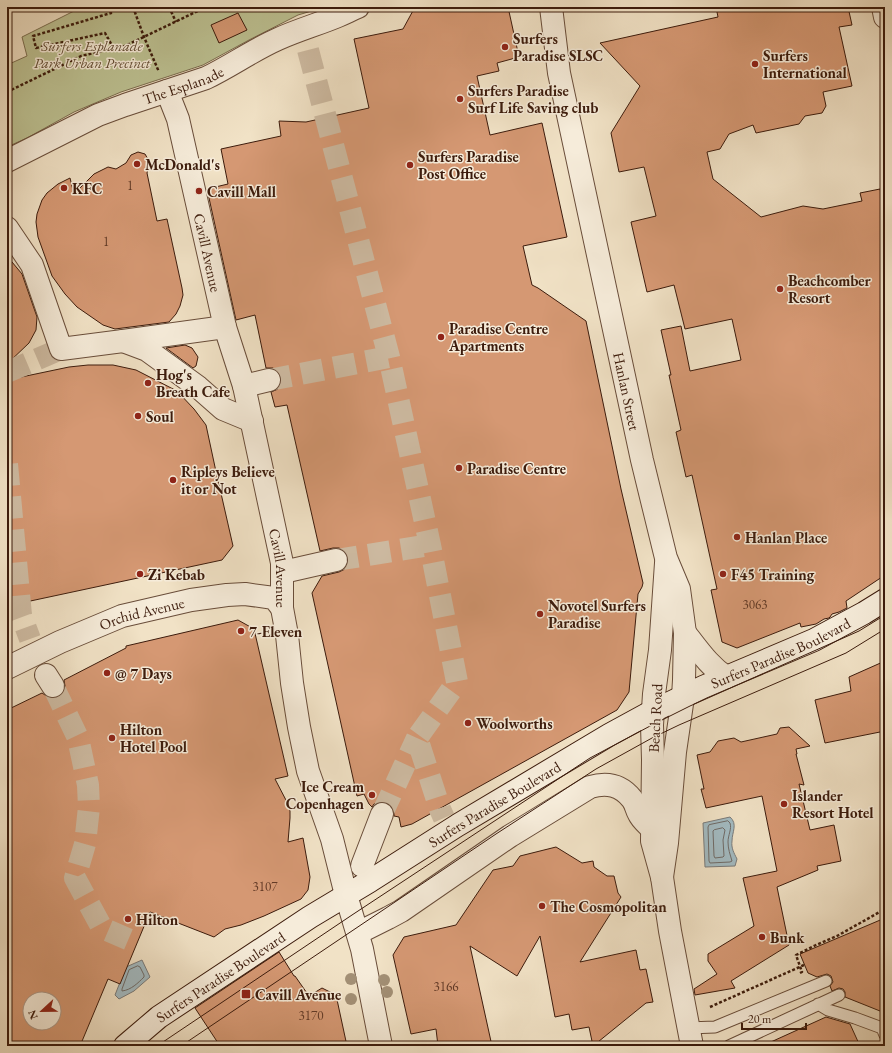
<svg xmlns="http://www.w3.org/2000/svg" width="892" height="1053" font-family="'EB Garamond',serif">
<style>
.green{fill:#bdc293;stroke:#7c6e50}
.water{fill:#a2bac1;stroke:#797a79}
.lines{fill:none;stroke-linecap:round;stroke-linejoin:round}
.shore{stroke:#6f6a66;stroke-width:1}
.building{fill:#d59873;stroke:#3c1b0c;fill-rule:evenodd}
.street-tunnel{stroke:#cdbaa1;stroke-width:22;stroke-dasharray:22 11;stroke-linecap:butt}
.lane-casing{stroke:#694d3a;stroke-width:13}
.street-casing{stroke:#694d3a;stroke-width:24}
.secondary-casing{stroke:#3c1b0c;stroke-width:24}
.path{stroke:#3c1b0c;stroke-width:2.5;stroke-dasharray:3 2;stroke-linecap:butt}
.lane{stroke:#f6ecda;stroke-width:11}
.street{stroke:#f6ecda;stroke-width:22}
.secondary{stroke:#f6ecda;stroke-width:22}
.tram{stroke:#3c1b0c;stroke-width:1}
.path-bridge{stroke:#3c1b0c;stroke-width:2.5;stroke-dasharray:3 2;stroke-linecap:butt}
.tree{fill:#a39076}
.poi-dot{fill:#8f2418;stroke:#f6ecda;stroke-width:1.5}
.labels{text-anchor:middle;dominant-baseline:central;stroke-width:3;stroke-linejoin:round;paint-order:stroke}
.number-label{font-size:13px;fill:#623a26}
.poi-label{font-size:15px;font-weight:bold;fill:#3c1b0c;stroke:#f6ecda;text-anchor:start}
.park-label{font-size:15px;font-style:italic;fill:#634d34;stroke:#f6ecda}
.street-label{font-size:15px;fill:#3c1b0c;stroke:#f6ecda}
</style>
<rect width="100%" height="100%" fill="#f1e2c6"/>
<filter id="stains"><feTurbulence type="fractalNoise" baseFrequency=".005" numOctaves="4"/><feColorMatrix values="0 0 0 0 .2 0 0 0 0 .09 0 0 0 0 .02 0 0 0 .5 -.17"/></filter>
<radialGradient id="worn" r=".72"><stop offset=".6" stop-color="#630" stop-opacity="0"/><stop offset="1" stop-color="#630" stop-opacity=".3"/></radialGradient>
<path class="green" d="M82 7H325L298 15 249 40 203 65 121 92 74 112 27 138 7 147V65L27 56 22 37Z"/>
<path class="water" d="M730 817C738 824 732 832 732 841 731 848 734 853 737 859L735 866 705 867 703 823Z
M142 960 150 977 134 991 119 999 115 995 126 967Z"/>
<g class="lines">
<path class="shore" d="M728 821 730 823C732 829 728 835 728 842 728 849 730 854 732 861L730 862 710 863 709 861 708 827 709 825Z
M723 828 725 830 723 840 724 856 723 857 715 858 714 856 713 831 714 830Z
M138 966 140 967 144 975V977C138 983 131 990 122 991V989L129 970Z"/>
</g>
<path class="building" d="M415 7H508L519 57 497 63 499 71 477 76 490 135 542 123 567 237 523 246 532 285 538 288 586 321 621 489 643 583 642 587 638 594 629 692 617 710 412 824 401 827 399 817 394 816V812L392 806 387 803 380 802 374 804 372 807 369 804 364 794 357 796 312 593 322 576 339 572 345 569 348 563V557L345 551 339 548H333L320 551 287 405 275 407 271 392 278 389 281 383V377L278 372 273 368H266L255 315 236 320 207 189 228 184 221 149 281 136 279 121 306 122 369 108 354 39 403 29Z
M716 7H848L852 25 839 27 852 86 823 92 826 106 822 113 805 116 799 124 756 133 753 125 729 134 720 149 707 152 713 179 761 217 803 206 823 209 862 201 860 193 880 189 885 210V575L846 601 847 608 839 612 832 614 830 617 829 618 824 619 816 624 801 627 800 623 737 648 722 642 711 590 717 589 692 475 686 477 676 432 681 430 669 375H671L661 330 681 326 690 371 741 360 732 319 685 329 674 285 647 292 631 222 656 216 644 167 619 172 611 133 640 86 600 43 718 17Z
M238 13 247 30 219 43 211 25Z
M138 152 145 154 149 161V165L147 173 157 221 167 219 182 288 183 295 180 306 176 314 169 322 115 329 103 325 77 307 65 294 52 276 38 237 36 222 37 214 42 200 47 193 58 184 70 178 74 194 94 174 108 167 116 169 126 163 131 155Z
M7 256 22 274 37 317 36 330 29 343 7 364Z
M185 345 192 348 198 357 196 366 193 368 166 348Z
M88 365H113L136 370 177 391 194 409 206 425 215 467 233 546 222 560 7 606V380L69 367Z
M238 620 254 629 288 776 275 779 288 804 290 811V818L288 842 303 838 310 877 308 890 301 899 264 916 241 925 225 929 214 937 150 912 120 984 108 979 80 1046H7V710L42 693 48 697 54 698 59 697 64 691 65 686 64 680 126 648V646ZM30 999H54V1023H30Z
M885 661V731L825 743 815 700 851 691 849 677Z
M789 727 810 746 796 749 797 754H796L804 785 799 784 810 830 834 825 841 861 817 866 818 870 777 887 789 945 731 981 735 988 695 995 694 989 717 974 708 961V954L754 926 743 878 777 871 762 796 706 808 701 789H704L697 755 710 752 718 741 734 738 741 742 777 734 780 728Z
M556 847 582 863 593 861 594 867 607 876H614L618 893 621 897 580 962 636 950 640 970 646 969 653 1002 646 1003 593 1046 589 1027 572 1030 569 1014 555 1017 540 936 517 976 470 946 492 1046H438L436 1029 411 1034 393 955 404 937 456 925 493 870 513 866 520 856Z
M885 918V1013L845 997V992L843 989 839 988 832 991 830 986 833 982 831 976 827 974 817 977 808 973 800 954Z
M279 952 294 976H295L309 996 322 988 336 995 347 1046H220L195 1008Z
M826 1017 850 1024 860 1046H762Z"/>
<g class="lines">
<path class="street-tunnel" d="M308 50 389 357 430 545 457 682 417 738 440 809 444 818
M7 372 61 349
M269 380 389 357
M7 464 21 615 30 639
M336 560 430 545
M53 686 78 738 88 785 89 807 85 844 75 878 102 928 137 943
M382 814 417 738"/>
<g class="lane-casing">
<path id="lane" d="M818 1004 828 1010 855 1018 882 1028 885 1035
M688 1028 715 1027 826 981
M729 1046 839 995"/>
</g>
<g class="street-casing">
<g id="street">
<path id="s1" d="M551 7 559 73 642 460 666 558 679 589 685 633 684 680 683 697 675 752 667 843 662 877"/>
<path d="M883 7 885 17"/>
<path id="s2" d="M167 91 178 119 225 327 244 386 282 563V608L287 635 292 683 299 727 308 771 332 839 346 895 362 949 381 1046"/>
<path id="s3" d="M7 161 98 115 125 105 206 78C231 66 253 50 278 39 298 30 319 24 338 16 345 13 351 10 358 7"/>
<path d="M7 228 32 265 61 349 123 341 225 327"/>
<path d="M123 341 147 350 198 387 223 409 252 421"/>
<path d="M244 386 269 380"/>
<path d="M666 563 660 650 654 694 652 725 653 760 652 841 662 877 670 931 692 1046"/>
<path d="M292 570 336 560"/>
<path d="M685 633C698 649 709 666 726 677"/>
<path id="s4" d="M7 668 60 642 122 616 191 600 227 595 245 594 274 598 282 608"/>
<path d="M46 675 53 686"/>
<path d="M362 866 382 814"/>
<path d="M358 933 388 918 401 911 510 836 590 787C607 782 621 785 632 799 636 804 636 809 639 814 641 819 647 824 651 828"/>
</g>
</g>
<g class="secondary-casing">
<g id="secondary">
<path id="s5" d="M125 1046 159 1017 310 917 370 881 458 825 609 735 653 711 703 687 814 640 864 613 885 600"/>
</g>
</g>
<path class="path" d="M109 7 111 13 33 36 36 48 105 33 114 49
M133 7 144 37 159 72
M169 7 176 22
M7 92 81 56 125 46 206 7
M800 973 802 972 796 955 816 945 837 936 885 909"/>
<use href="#lane" class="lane"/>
<use href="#street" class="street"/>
<use href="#secondary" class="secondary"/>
<path class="tram" d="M157 1046 352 915 590 758 652 725 690 706 859 631 885 615
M181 1046 496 834 596 769 652 738 679 725 846 653 885 629"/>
<path class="path-bridge" d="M710 1007 804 965"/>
</g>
<g class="tree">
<circle cx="351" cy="979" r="6"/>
<circle cx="384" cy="980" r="6"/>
<circle cx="387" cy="992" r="6"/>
<circle cx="351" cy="999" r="6"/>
</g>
<g class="poi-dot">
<circle cx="505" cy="47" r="4"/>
<circle cx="755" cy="64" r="4"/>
<circle cx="460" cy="99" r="4"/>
<circle cx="137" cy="164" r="4"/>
<circle cx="410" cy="165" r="4"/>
<circle cx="64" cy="188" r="4"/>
<circle cx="199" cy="191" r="4"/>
<circle cx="780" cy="289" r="4"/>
<circle cx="441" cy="337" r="4"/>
<circle cx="148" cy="383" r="4"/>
<circle cx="138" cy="416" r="4"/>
<circle cx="459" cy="468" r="4"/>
<circle cx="173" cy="480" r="4"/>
<circle cx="737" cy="537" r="4"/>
<circle cx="140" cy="574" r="4"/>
<circle cx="723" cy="574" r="4"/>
<circle cx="540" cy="614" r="4"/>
<circle cx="241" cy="631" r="4"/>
<circle cx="107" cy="673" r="4"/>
<circle cx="468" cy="723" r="4"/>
<circle cx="112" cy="738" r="4"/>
<circle cx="372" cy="795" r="4"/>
<circle cx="784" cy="804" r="4"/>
<circle cx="542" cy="906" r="4"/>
<circle cx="128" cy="919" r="4"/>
<circle cx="762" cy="937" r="4"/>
<rect x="241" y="989" width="10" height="10" rx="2"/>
</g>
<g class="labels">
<g class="number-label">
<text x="130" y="185">1</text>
<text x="106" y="241">1</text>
<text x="755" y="604">3063</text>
<text x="265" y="886">3107</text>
<text x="446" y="986">3166</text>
<text x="311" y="1015">3170</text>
</g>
<g class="poi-label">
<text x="513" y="38">Surfers<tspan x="513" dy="17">Paradise SLSC</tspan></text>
<text x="763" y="55">Surfers<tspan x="763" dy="17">International</tspan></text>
<text x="468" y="90">Surfers Paradise<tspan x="468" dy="17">Surf Life Saving club</tspan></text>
<text x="418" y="156">Surfers Paradise<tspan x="418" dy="17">Post Office</tspan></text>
<text x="145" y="164">McDonald's</text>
<text x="72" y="188">KFC</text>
<text x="207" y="191">Cavill Mall</text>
<text x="788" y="280">Beachcomber<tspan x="788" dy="17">Resort</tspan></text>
<text x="449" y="328">Paradise Centre<tspan x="449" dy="17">Apartments</tspan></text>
<text x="156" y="374">Hog's<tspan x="156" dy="17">Breath Cafe</tspan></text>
<text x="146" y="416">Soul</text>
<text x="467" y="468">Paradise Centre</text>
<text x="181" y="471">Ripleys Believe<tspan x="181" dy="17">it or Not</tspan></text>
<text x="745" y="537">Hanlan Place</text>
<text x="148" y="574">Zi Kebab</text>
<text x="731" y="574">F45 Training</text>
<text x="548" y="605">Novotel Surfers<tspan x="548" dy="17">Paradise</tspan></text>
<text x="249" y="631">7-Eleven</text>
<text x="115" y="673">@ 7 Days</text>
<text x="476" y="723">Woolworths</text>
<text x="120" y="729">Hilton<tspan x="120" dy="17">Hotel Pool</tspan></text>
<text x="364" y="786" text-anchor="end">Ice Cream<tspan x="364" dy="17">Copenhagen</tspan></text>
<text x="792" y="795">Islander<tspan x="792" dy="17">Resort Hotel</tspan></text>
<text x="550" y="906">The Cosmopolitan</text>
<text x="136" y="919">Hilton</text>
<text x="770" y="937">Bunk</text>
<text x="255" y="994">Cavill Avenue</text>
</g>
<g class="park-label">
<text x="92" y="45">Surfers Esplanade<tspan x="92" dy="17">Park Urban Precinct</tspan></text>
</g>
<g class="street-label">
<text stroke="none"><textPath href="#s3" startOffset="192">The Esplanade</textPath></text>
<text stroke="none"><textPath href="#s2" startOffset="167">Cavill Avenue</textPath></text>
<text stroke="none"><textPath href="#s1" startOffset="392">Hanlan Street</textPath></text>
<text stroke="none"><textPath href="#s2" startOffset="491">Cavill Avenue</textPath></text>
<text stroke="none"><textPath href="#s4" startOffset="146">Orchid Avenue</textPath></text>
<text stroke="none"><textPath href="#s5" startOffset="766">Surfers Paradise Boulevard</textPath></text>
<text transform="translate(655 718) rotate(-87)">Beach Road</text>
<text stroke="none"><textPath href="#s5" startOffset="442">Surfers Paradise Boulevard</textPath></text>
<text stroke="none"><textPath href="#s5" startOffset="118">Surfers Paradise Boulevard</textPath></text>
</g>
</g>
<rect width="892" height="1053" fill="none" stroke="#f1e2c6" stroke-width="24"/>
<rect x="8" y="8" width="876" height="1037" fill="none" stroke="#3c1b0c" stroke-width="2"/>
<rect x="12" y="12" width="868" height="1029" fill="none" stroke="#3c1b0c"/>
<g transform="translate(42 1011) rotate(248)"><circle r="19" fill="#f6ecda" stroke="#ac9888"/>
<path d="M0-3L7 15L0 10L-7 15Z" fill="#8f2418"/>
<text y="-6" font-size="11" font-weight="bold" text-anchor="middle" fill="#3c1b0c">N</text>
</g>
<path d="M742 1023v6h64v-6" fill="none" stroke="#3c1b0c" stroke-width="2"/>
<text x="748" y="1023" font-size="12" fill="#3c1b0c" stroke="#f6ecda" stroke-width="3" paint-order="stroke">20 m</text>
<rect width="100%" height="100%" filter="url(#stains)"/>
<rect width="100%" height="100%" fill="url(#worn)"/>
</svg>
